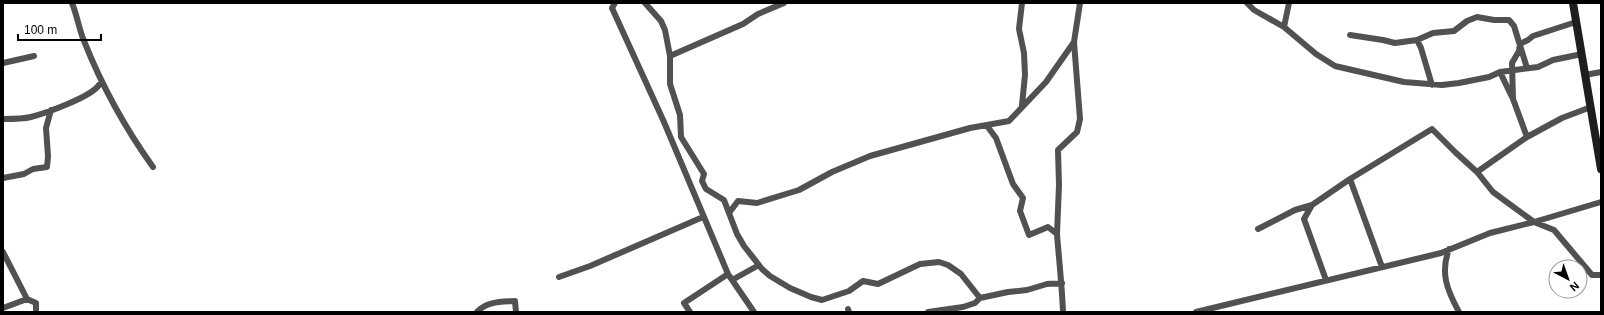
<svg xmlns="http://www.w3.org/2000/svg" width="1604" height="315" font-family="Arial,sans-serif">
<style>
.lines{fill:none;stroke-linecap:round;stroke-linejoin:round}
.street{stroke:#515151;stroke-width:6}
.secondary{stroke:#1e1e1e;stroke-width:8}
</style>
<rect width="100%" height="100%" fill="#fff"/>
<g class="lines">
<path class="street" d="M72 3C77 15 79 29 84 41 102 86 125 128 153 167
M615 3 612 8 664 122 728 274 754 312
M645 3 661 21 665 30 670 56V84L680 115 681 137 704 174 702 181 706 189 724 200 737 234 744 246 762 269 770 276 790 288 811 297 822 300 849 291 863 281 878 284 920 264 939 262 948 265 961 274 980 298
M1022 3 1019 29 1024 53 1025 75 1022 105
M1247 3 1254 10 1284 27 1316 54 1335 66 1404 82 1442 85 1459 83 1489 77 1500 72 1538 67 1553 60 1582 54
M1284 27 1289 3
M1350 35 1383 40 1395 43 1417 40 1421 48 1432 85
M1417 40 1433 33 1454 31 1467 21 1477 17 1494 20H1509L1514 26 1527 68
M670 56 743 24 758 14 784 3
M3 63 34 56
M1500 72 1512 97
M1585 75 1601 72
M3 119C12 119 23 119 31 117 46 113 91 97 99 85
M987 126 996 138 1013 184 1023 198 1020 211 1029 235 1048 227 1057 234C1059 260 1062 286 1063 312
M1527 137 1513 99 1512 63 1519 51 1520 44 1528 40 1533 36 1576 22
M1477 172 1527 137 1562 118 1591 107
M3 178 24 174 33 169 47 167 48 156 46 128 51 110
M729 213 738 201 757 203 799 190 832 172 870 156 970 128 1009 121 1046 82 1074 42 1080 3
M1258 229 1295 210 1312 205
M1057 234 1059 185 1058 150 1077 132 1080 119 1074 42
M1449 249C1440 273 1447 290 1459 312
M3 252 27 299 36 303V312
M1382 267 1350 179 1432 129 1455 152 1477 172 1493 192 1534 222 1554 230 1592 275H1601
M559 277 590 266 703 217
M732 280 759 265
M1326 280 1304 219 1312 205 1350 179
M3 308 27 299
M848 309 849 312
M477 312C487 301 502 302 515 301L516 312
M690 312 684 303 728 274
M928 312 963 307 975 303 980 298 1008 292 1027 290 1047 284 1062 283
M1196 312 1441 253 1490 233 1534 222 1601 202"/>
<path class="secondary" d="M1573 3 1601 169"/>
</g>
<rect width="1604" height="315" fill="none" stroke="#000000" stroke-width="8"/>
<g transform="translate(1568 279) rotate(139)"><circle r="19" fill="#ffffff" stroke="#999999"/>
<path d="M0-3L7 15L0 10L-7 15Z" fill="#000000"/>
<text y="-6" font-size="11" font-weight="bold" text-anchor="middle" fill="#000000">N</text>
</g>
<path d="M18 34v6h83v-6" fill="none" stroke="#000000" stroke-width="2"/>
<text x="24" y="34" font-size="12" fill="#000000" stroke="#ffffff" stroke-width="3" paint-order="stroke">100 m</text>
</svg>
